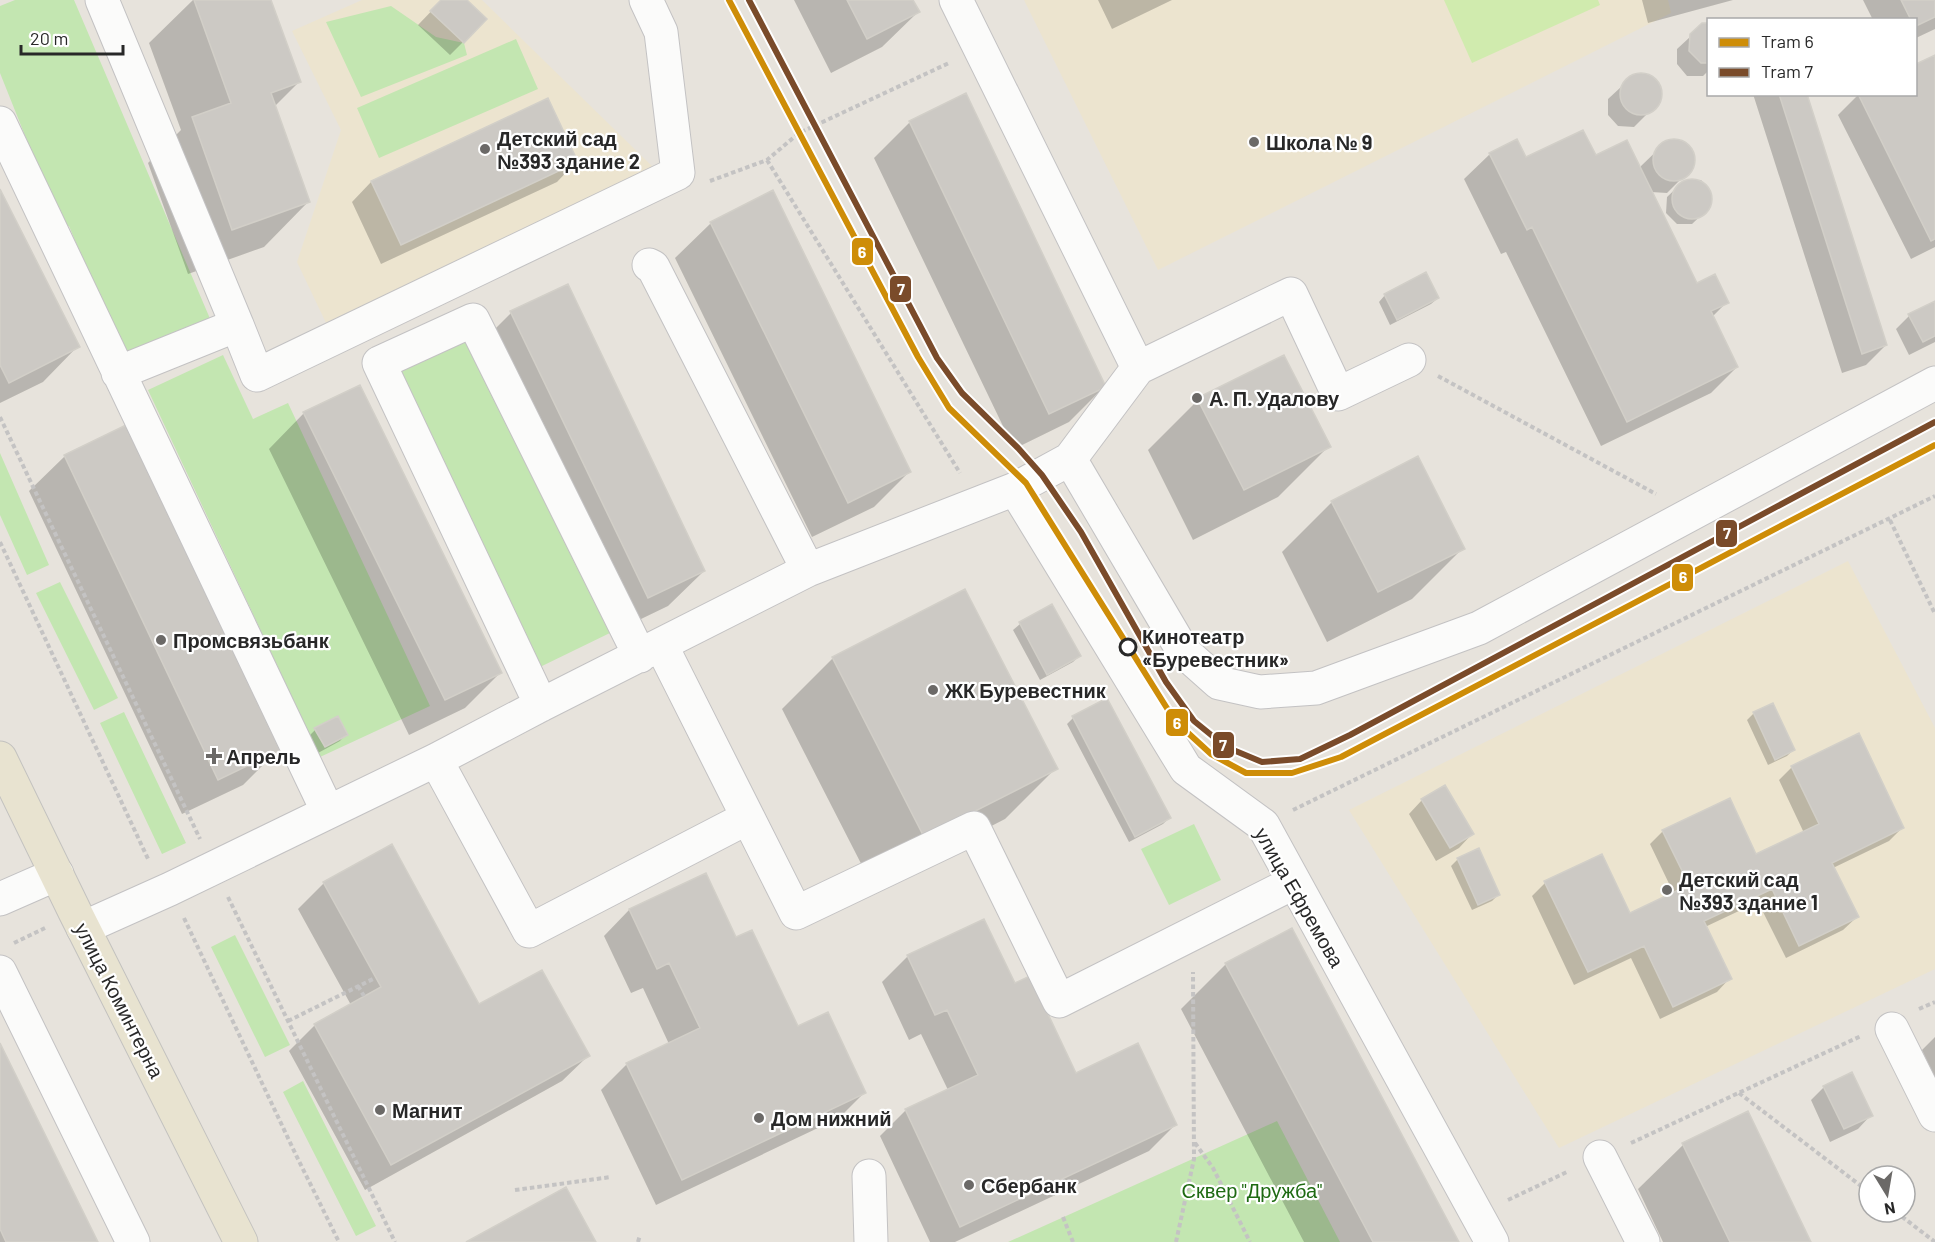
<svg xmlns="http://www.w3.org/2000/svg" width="1935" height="1242" font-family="Barlow,sans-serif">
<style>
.education{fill:#ece4cf}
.green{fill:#c3e6b1}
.pitch{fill:#d0ebae}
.shadow{fill:#0003}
.building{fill:#ccc9c4;stroke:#d2cfc8;stroke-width:1.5}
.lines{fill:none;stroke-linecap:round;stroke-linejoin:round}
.minor-casing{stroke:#c3c2c3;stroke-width:35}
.major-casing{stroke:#c3c2bf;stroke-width:35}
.path{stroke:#c4c3c3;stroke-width:4;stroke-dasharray:4.5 3;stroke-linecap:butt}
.minor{stroke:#fbfbfa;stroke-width:33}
.major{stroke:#e8e3d0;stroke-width:33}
.tram-1-casing{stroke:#fff;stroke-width:10}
.tram-2-casing{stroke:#fff;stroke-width:10}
.tram-1{stroke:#ce8d08;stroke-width:6}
.tram-2{stroke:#7a4b2a;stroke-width:6}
.poi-dot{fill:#6b6967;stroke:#fff;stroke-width:2}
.stop-dot{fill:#fff;stroke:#282828;stroke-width:3}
.labels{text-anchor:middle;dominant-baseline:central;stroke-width:4.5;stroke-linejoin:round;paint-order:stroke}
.poi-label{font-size:20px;font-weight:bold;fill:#282828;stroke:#fff;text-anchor:start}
.stop-label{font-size:20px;font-weight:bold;fill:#282828;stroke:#fff;text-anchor:start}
.street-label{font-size:20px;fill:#282828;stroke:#fff}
.park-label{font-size:20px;fill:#1e6a12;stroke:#fff}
.line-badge{stroke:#fff;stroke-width:2}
.badge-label{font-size:16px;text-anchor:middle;font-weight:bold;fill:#fff}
</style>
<rect width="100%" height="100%" fill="#e7e3dc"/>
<path class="education" d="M362 0H482L654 168 327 325 297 262 341 130 292 31Z
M1024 0H1668L1671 13 1158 270Z
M1848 561 1935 728V969L1559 1148 1349 810Z"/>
<path class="green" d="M15 0H74L214 328 127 365 69 226 62 228 0 73V6Z
M391 6 436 37 464 43 467 55 361 97 326 22Z
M516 39 538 89 379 158 357 108Z
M470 335 614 631 540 667 396 371Z
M223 355 253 419 288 403 430 706 320 757 148 390Z
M0 453 49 565 27 575 0 515Z
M60 582 118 698 94 710 36 593Z
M124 712 186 843 162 854 100 723Z
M1194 824 1221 880 1169 905 1141 849Z
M235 935 290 1045 265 1057 211 947Z
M303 1081 376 1226 356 1236 283 1092Z
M1277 1121 1340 1242H1008Z"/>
<path class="pitch" d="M1444 0H1598L1600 5 1472 63Z"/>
<path class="shadow" d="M193 0H270L299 82 274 107 308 202 264 247 188 274 148 163 181 130 149 43Z
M442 0H465L463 42 450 55 418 25Z
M794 0H912L918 12 882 47 831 73Z
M1098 0H1172L1112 29Z
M1642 0H1733L1648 23Z
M1863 0H1935V29L1916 38V20H1873Z
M1703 25H1708V71L1703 76H1687L1677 64V49Z
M1935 57V247L1911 259 1838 115 1859 94H1916V66Z
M1634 75 1649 76 1659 86V102L1634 127 1618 126 1608 115V99Z
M1753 94H1806L1886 345 1866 365 1842 373Z
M965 95 1104 387 1069 422 1014 449 874 158 910 122Z
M1667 141 1683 142 1693 153 1692 168 1667 193 1651 192 1697 285 1727 302 1712 317 1737 367 1711 393 1601 446 1506 252 1501 254 1464 179 1490 154 1525 159 1595 157 1641 171V166Z
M576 162 557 182 381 264 352 202 371 182Z
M1685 180H1701L1711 192 1710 207 1692 224H1677L1666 213 1667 197Z
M0 192 78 346 43 382 0 403Z
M711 223 909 472 874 507 812 537 675 258Z
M1385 295 1438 298 1431 304 1390 325 1379 302Z
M1935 303V342L1909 355 1896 329 1909 316Z
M511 313 704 571 668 606 612 633 476 348Z
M1198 400 1329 446 1278 497 1193 540 1148 450Z
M304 413 500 673 465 708 409 735 269 449Z
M65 456 278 750 243 785 182 814 29 491Z
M1332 502 1463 548 1412 599 1327 642 1282 552Z
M1052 606 1079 656 1073 662 1040 680 1013 630 1020 624Z
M833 658 1056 768 1005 819 873 887 782 709Z
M1772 705 1793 750 1787 756 1768 765 1747 720 1754 713Z
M1073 718 1169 818 1163 824 1129 842 1067 724Z
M315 730 346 734 340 741 318 753 309 736Z
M1792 767 1902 828 1889 841 1833 868 1857 917 1843 930 1786 958 1758 902 1705 927 1730 978 1717 992 1660 1019 1631 958 1574 985 1532 896 1545 883 1630 915 1674 894 1650 844 1663 831 1756 856 1804 833 1779 780Z
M1422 800 1472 834 1459 848 1436 861 1409 814Z
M391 846 479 1006 588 1056 562 1081 365 1190 289 1051 315 1025 351 1005 298 909 324 883Z
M1458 859 1499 894 1492 901 1472 910 1451 866Z
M705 875 736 939 797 1029 864 1093 839 1118 656 1205 601 1090 627 1064 669 1044 643 988 631 993 604 936 629 910Z
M1291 930 1457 1242H1304L1181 1009 1226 964Z
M908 956 1014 985 1075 1075 1175 1125 1149 1151 955 1242H930L880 1136 906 1110 948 1090 921 1034 909 1040 882 982Z
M1935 1037V1078L1922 1050Z
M0 1046 96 1242H0Z
M1824 1087 1871 1115 1858 1129 1830 1142 1811 1100Z
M1747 1113 1809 1242H1663L1638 1189 1683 1145Z"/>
<path class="building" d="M194 0H271L301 82 271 93 310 202 232 230 192 117 231 103Z
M441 0H467L487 19 464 43 430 11Z
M847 0H913L920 12 867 39Z
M1901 0H1935V17L1916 26V20H1911Z
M1702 23H1708V63H1701L1689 51 1690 34Z
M1935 55V239L1931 241 1858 94H1916V64Z
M1620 94a21 21 0 1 1 42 0a21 21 0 1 1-42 0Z
M966 93 1106 387 1049 414 909 121Z
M1779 94H1807L1887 345 1862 354Z
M548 98 578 162 401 245 371 181Z
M1583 130 1596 155 1627 140 1697 283 1715 274 1729 303 1711 311 1738 367 1627 422 1532 227 1527 230 1489 153 1517 139 1526 157Z
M1653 160a21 21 0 1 1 42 0a21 21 0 1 1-42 0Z
M1672 199a20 20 0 1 1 40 0a20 20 0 1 1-40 0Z
M0 189 80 347 9 383 0 365Z
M773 190 911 472 848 503 710 222Z
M1426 272 1439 298 1397 320 1384 294Z
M568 284 705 571 648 598 510 311Z
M1935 301V336L1923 342 1908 314Z
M1284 355 1331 447 1244 490 1197 398Z
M360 385 502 673 445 700 303 412Z
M126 425 280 750 218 780 64 455Z
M1418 456 1465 549 1378 592 1331 501Z
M965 589 1058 769 924 837 832 657Z
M1052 604 1081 656 1047 675 1019 622Z
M1107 698 1171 818 1135 837 1072 716Z
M1773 703 1795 750 1775 760 1753 712Z
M338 716 348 735 325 747 314 728Z
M1859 733 1904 828 1832 863 1859 917 1799 946 1772 889 1704 921 1732 979 1673 1007 1644 946 1588 972 1544 881 1602 854 1630 913 1689 885 1662 830 1730 798 1756 854 1819 824 1791 766Z
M1445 785 1474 834 1450 848 1421 799Z
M392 844 479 1004 542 970 590 1056 391 1165 314 1024 381 987 323 882Z
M1479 848 1500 895 1478 905 1457 858Z
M706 873 736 937 752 930 798 1026 828 1012 866 1093 682 1180 626 1063 700 1028 669 963 657 969 629 909Z
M984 919 1015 983 1030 976 1076 1073 1138 1043 1177 1125 960 1227 905 1109 978 1075 947 1010 935 1015 907 955Z
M1292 928 1459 1242H1373L1225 963Z
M0 1043 98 1242H6L0 1229Z
M1852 1072 1873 1116 1844 1129 1823 1086Z
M1748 1111 1811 1242H1730L1682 1143Z
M566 1187 596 1242H466Z"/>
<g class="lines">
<g class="minor-casing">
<path id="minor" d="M102 0 237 325
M956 0 1138 368 1070 459
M0 123 328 812
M649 265 653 267 808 570
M1138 368 1291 294 1338 394 1409 360
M118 373 237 325 257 375 678 173 661 32 646 0
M1015 489 1186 769 1263 825 1492 1242
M661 645 796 913 974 828 1059 1001 1293 883
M541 705 379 363 473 320 640 656
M436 760 529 931 747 818
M0 899 57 874
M83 928 170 889 436 760 541 705 808 570 1015 489 1070 459 1183 651 1219 683 1260 692 1316 688 1479 628 1935 383
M0 972 133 1242
M1892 1029 1935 1115
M1600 1157 1643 1242
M869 1176 871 1242"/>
</g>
<g class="major-casing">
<path id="major" d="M0 758 75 912 241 1242"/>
</g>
<path class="path" d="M767 160 960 473
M710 181 767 160 799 133 949 63
M1438 376 1656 494
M0 417 200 839
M1890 520 1935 614
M0 542 149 861
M1293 810 1935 496
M228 897 395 1242
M184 918 296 1155 339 1242
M14 943 45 928
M358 986 364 996
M1919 1009 1935 1002
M288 1021 375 978
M1739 1093 1869 1192
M1195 1143 1213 1168 1250 1242
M1631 1143 1861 1036
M515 1190 611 1177
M1508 1200 1569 1171
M1896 1212 1935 1242
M1063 1217 1073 1242
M638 1242 640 1235
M1176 1242 1194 1159 1193 972"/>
<use href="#minor" class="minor"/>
<use href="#major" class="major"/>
<g class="tram-1-casing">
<path id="tram-1" d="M729 0 918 357 949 408 1026 483 1175 721 1211 754 1246 773H1292L1341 757 1935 445"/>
</g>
<g class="tram-2-casing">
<path id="tram-2" d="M749 0 937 358 962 393 1018 448 1042 475 1081 532 1166 682 1194 721 1226 747 1262 762 1300 759 1350 735 1935 422"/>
</g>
<use href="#tram-1" class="tram-1"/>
<use href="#tram-2" class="tram-2"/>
</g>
<g class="poi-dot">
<circle cx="1254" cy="142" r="6"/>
<circle cx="485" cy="149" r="6"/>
<circle cx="1197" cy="398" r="6"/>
<circle cx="161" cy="640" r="6"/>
<circle cx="933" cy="690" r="6"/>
<path d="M211 747h6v6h6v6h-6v6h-6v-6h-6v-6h6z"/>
<circle cx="1667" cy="890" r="6"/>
<circle cx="380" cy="1110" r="6"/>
<circle cx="759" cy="1118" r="6"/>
<circle cx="969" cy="1185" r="6"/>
</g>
<circle class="stop-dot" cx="1128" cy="647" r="8"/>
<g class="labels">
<g class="poi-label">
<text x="497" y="138">Детский сад<tspan x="497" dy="23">№393 здание 2</tspan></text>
<text x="1266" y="142">Школа № 9</text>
<text x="1209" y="398">А. П. Удалову</text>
<text x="173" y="640">Промсвязьбанк</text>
<text x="945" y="690">ЖК Буревестник</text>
<text x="226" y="756">Апрель</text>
<text x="1679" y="879">Детский сад<tspan x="1679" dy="23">№393 здание 1</tspan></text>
<text x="392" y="1110">Магнит</text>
<text x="771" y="1118">Дом нижний</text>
<text x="981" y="1185">Сбербанк</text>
</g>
<g class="stop-label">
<text x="1142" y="636">Кинотеатр<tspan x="1142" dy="23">«Буревестник»</tspan></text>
</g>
<g class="street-label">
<text transform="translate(1300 897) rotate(60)">улица Ефремова</text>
<text transform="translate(120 1000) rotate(63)">улица Коминтерна</text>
</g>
<g class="park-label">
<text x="1252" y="1190">Сквер "Дружба"</text>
</g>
</g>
<g class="line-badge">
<rect x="851" y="237" width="23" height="29" rx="6" fill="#ce8d08"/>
<rect x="889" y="275" width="23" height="28" rx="6" fill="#7a4b2a"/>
<rect x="1715" y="519" width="23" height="29" rx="6" fill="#7a4b2a"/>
<rect x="1671" y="563" width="23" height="29" rx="6" fill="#ce8d08"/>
<rect x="1165" y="708" width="24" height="29" rx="6" fill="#ce8d08"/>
<rect x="1212" y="731" width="23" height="28" rx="6" fill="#7a4b2a"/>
</g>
<g class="badge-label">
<text x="862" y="258">6</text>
<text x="901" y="295">7</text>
<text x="1727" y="539">7</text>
<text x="1683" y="583">6</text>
<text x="1177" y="729">6</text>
<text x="1223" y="751">7</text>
</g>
<rect x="1707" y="18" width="210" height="78" fill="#ffffff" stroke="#a9a9a9" stroke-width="1.5"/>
<rect x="1719" y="38" width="30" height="9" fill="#ce8d08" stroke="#a9a9a9" stroke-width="1.5"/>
<text x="1761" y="48" font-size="18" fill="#282828">Tram 6</text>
<rect x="1719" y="68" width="30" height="9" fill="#7a4b2a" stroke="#a9a9a9" stroke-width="1.5"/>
<text x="1761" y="78" font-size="18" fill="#282828">Tram 7</text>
<g transform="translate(1887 1194) rotate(169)"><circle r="28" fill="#ffffff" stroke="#a9a9a9" stroke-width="1.5"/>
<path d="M0-4.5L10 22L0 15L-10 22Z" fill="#6b6967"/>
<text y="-9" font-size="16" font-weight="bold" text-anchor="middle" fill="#282828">N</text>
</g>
<path d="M21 45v9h102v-9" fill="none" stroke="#282828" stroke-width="3"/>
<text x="30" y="45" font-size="18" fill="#282828" stroke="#ffffff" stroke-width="4.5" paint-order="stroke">20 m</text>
</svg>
